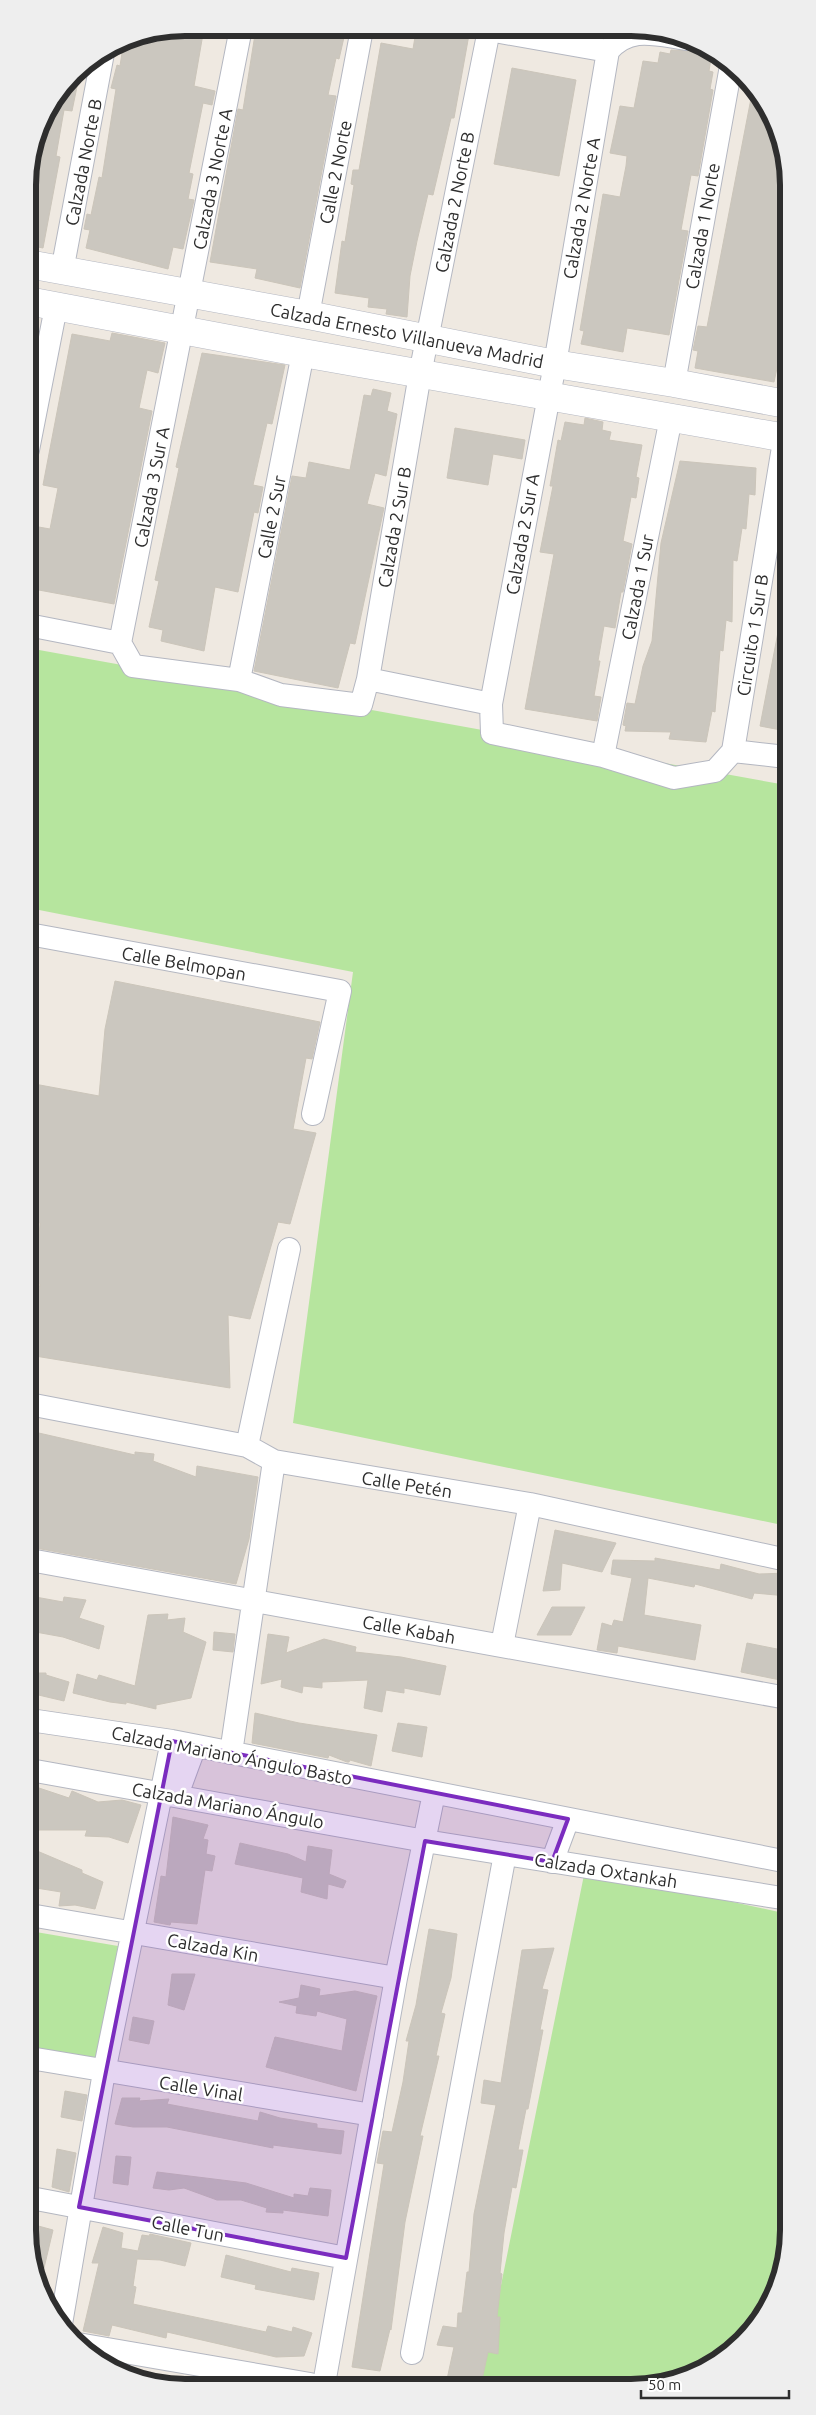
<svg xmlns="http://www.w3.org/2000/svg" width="816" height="2415" font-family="Ubuntu,sans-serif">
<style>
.green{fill:#b6e59e}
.building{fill:#cbc7bf;stroke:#cbc5ba}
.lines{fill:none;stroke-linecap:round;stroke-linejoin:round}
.street-casing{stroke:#b4b7c1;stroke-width:24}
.secondary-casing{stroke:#b4b7c1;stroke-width:29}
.street{stroke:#fff;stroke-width:22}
.secondary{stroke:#fff;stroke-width:28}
.marked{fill:#7b2cbf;fill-opacity:0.2;stroke:#7b2cbf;stroke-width:4;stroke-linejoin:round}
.labels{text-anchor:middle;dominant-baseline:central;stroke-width:5;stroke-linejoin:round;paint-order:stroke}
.street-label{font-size:18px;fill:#2e2e2e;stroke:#fff}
.rim{fill:none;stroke:#2e2e2e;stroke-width:6}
</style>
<rect width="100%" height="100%" fill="#efe9e1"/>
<path class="green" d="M28 648 786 785 787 1526 293 1423 353 972 29 908Z
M585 1870 788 1914V2240L777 2290 750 2334 710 2366 662 2384H481Z
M30 1931 118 1946 97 2063 30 2047Z
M107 2365 221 2385C182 2385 140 2389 107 2365Z"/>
<path class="building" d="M185 28H204L194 86 215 91 212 105 203 103 189 173 193 174 188 199 194 200 183 249 173 247 168 269 86 248 90 230 84 229 87 214 91 215 99 177 102 178 116 89 111 88 117 65 120 66 124 40Z
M256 28H324L345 33 339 59 336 58 328 95 336 96 300 288 255 278 257 269 210 262 238 109 243 110Z
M424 29H470L454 118H451L433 195 428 194 417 241 410 276 407 317 386 314 387 309 368 307 369 298 335 293 342 241 345 242 354 185 351 184 353 170H359L381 43 413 49 416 31 424 32Z
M698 47 712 52 709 71 713 72 710 89 713 90 698 176 691 175 681 230 688 231 669 335 627 328 623 352 581 344 584 331 580 330 603 194 620 197 626 166 627 156 610 153 620 106 634 108 643 61 658 63 660 52 670 54 671 50 691 51Z
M81 67 72 111 64 110 56 156 60 157 43 248 28 245V174L44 115Z
M512 68 576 80 559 176 494 164Z
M753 88 768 106 785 154 786 326 774 382 695 368 698 351 693 350 698 326 707 327Z
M112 333 165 343 158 373 147 370 139 408 152 411 114 604 28 588V546L33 526 50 529 58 488 43 485 72 334 110 341Z
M202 353 285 365 272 424 267 423 253 485 263 487 258 513 254 512 238 592 215 587 204 651 161 641 163 630 149 627 159 581 155 580 179 468 176 467Z
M373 389 391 393 387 411 397 414 386 476 375 473 367 504 384 508 355 644 350 643 338 688 254 671 292 476 306 478 309 462 350 470 364 395 371 396Z
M585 418 603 422 602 430 611 432 609 440 642 445 636 477 639 478 636 498 631 497 623 541 632 544 623 592H621L615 628 604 626 598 661H600L594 696 601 697 597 721 525 709 554 554 540 552 553 486H550L558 440 561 441 565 422 584 425Z
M455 428 525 440 522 459 493 454 488 485 447 478Z
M680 461 756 468 755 495 749 494 746 529 742 528 737 561 733 560 732 622 726 620 723 651 720 650 715 712 712 711 706 742 669 739 671 732 625 731 626 726 623 725 627 703 635 704 643 666 652 641 661 543Z
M779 627 786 628V731L760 726Z
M115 981 320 1022 312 1059 306 1058 293 1129 316 1133 290 1224 278 1222 250 1319 228 1315 230 1388 29 1355V1340L40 1284 35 1283 40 1223 29 1221 35 1176 29 1175V1083L99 1096 105 1029Z
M30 1431 135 1455V1452L154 1454 153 1461 196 1477 197 1466 258 1477 249 1539 236 1584 30 1547Z
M555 1530 616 1543 602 1572 562 1563 560 1590 543 1591Z
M655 1558 720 1570 721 1564 759 1574 787 1573V1596L754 1593 752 1599 695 1584 694 1587 648 1578 644 1615 701 1625 695 1660 618 1646 617 1653 597 1650 602 1623 612 1626 614 1620 623 1622 632 1578 611 1574 613 1560 655 1561Z
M30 1596 63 1602 64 1597 86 1600 79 1618 104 1626 99 1649 63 1637 30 1631Z
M552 1607H585L571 1635H537Z
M168 1614 167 1620 185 1618 183 1632 206 1642 191 1698 156 1705V1709L126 1702V1704L110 1702 73 1693 77 1674 97 1680 99 1675 135 1686 148 1615Z
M214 1632 235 1634 233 1652 213 1650Z
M268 1634 289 1637 286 1653 324 1639 356 1647 355 1652 401 1657 446 1666 440 1695 404 1688V1693L386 1690 382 1712 364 1708 368 1680 322 1682V1688L303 1686 302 1693 281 1687 282 1679 261 1684Z
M747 1643 787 1651 785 1681 741 1672Z
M30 1673H46V1675L69 1682 64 1701 30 1693Z
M255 1713 299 1723 377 1735 371 1766 350 1760 349 1762H347L329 1755 328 1758 252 1743Z
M398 1723 427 1727 422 1757 392 1751Z
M30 1785 69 1798 72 1791 98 1802 122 1800 141 1805 128 1843 109 1837 85 1836 87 1830H30Z
M173 1817 208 1825 203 1839 208 1840 206 1854 215 1856 212 1871 205 1870 197 1924 171 1922 170 1925 154 1922 161 1876 166 1877Z
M240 1843 288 1854 306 1862 308 1846 332 1850 329 1874 346 1881 343 1888 328 1884 327 1899 301 1892 303 1878 235 1864Z
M30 1848 82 1870V1873L103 1882 95 1909 75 1905 59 1906 61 1892 30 1887Z
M429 1929 457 1934 451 1978 441 2013 445 2014 436 2056H439L420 2136H423L405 2222 391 2330 390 2329 380 2371 352 2367 384 2164 377 2163 383 2131 392 2132 403 2082 409 2041H406L416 2005Z
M554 1948 542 1989 548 1990 540 2030H543L528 2109H526L518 2150H523L516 2188 512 2187 504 2233 500 2273 502 2274 497 2317H500L498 2354 488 2352 481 2384H446L454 2347 437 2345 443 2326 457 2328 458 2313H462L467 2272H469L474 2214 496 2105 481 2103 484 2080 501 2083 522 1950Z
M172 1974H195L184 2010 168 2005Z
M301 1985 320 1989 319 1996 355 1991 377 1996 356 2091 266 2067 275 2037 342 2051 347 2019 317 2011 316 2016 296 2013 297 2006 279 2002 299 1998Z
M133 2017 154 2021 149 2044 129 2040Z
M65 2091 87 2095 82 2121 61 2117Z
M122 2098H140L139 2101 169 2099 167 2104 258 2121 260 2112 280 2118 317 2124V2128L344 2131 341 2154 273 2145V2148L167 2127H133L115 2124Z
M57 2149 76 2153 69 2192 52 2187Z
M116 2156 131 2157 128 2185 113 2183Z
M157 2172 246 2183 294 2198V2194L308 2196 310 2188 331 2190 328 2216 283 2210V2213L266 2212 267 2208 241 2200H217L184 2188 169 2190 153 2188Z
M31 2224 53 2230 44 2268 32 2266 31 2261Z
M103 2227 123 2233 121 2248 138 2251 142 2235 149 2236 150 2234 191 2243 185 2266 160 2260 137 2259 133 2286 136 2287 133 2304 266 2332 268 2326 292 2332 293 2327 312 2333 304 2356 276 2357 167 2332 166 2338 112 2325 109 2336 83 2331 99 2263H92Z
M226 2255 291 2272 292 2268 319 2273 314 2300 255 2289 256 2285 221 2277Z"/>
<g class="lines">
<g class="street-casing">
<path id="street" d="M608 51 555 364 491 704 492 733 603 756 674 778 715 771 733 751
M608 51C630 25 656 35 687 39
M62 271 103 53
M308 315 362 29
M674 383 731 66
M28 450 56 307
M28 625 120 643 133 666 239 680 281 695 361 705 368 679 420 374 489 30 608 51
M120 643 241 28
M368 679 491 704
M239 680 303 353
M733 751 786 429
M733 751 786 757
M603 756 671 418
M29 934 340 991 313 1114
M29 1404 247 1446 274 1461 530 1504 787 1560
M247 1446 289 1249
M30 1560 787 1698
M502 1645 530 1504
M30 1720 172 1741 788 1862
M231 1753 274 1461
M30 1770 425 1841 788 1899
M177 1795 195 1746
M552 1862 568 1819
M30 1915 396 1978
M30 2058 372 2115
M31 2198 346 2258
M61 2324 104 2072 172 1741
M78 2344 310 2384
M412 2353 505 1854
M324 2384 396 1978 434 1793"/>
</g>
<g class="secondary-casing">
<path id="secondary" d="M28 264 308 315 555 364 674 383 786 404
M28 301 303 353 786 438"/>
</g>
<use href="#street" class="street"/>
<use href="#secondary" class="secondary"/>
</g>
<path class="marked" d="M172 1741 568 1819 552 1862 425 1841 346 2258 79 2207Z"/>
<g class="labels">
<g class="street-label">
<text transform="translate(83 162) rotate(-79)">Calzada Norte B</text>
<text transform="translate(335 172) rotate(-79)">Calle 2 Norte</text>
<text transform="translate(212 179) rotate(-79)">Calzada 3 Norte A</text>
<text transform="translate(454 202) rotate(-79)">Calzada 2 Norte B</text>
<text transform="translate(581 208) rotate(-80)">Calzada 2 Norte A</text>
<text transform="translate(702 226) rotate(-80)">Calzada 1 Norte</text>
<text transform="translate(407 335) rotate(11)">Calzada Ernesto Villanueva Madrid</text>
<text transform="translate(151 487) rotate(-79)">Calzada 3 Sur A</text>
<text transform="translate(271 517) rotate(-79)">Calle 2 Sur</text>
<text transform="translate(394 527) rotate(-80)">Calzada 2 Sur B</text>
<text transform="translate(522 534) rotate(-80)">Calzada 2 Sur A</text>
<text transform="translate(637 587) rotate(-79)">Calzada 1 Sur</text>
<text transform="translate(752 635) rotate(-81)">Circuito 1 Sur B</text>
<text transform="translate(184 963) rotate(10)">Calle Belmopan</text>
<text transform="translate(407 1484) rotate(9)">Calle Petén</text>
<text transform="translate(409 1629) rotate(10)">Calle Kabah</text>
<text transform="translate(232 1755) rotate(11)">Calzada Mariano Ángulo Basto</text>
<text transform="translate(228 1805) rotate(10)">Calzada Mariano Ángulo</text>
<text transform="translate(606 1870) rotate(9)">Calzada Oxtankah</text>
<text transform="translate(213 1947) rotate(10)">Calzada Kin</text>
<text transform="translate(201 2088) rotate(9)">Calle Vinal</text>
<text transform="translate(188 2228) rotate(11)">Calle Tun</text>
</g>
</g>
<path d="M0 0H816V2415H0ZM185 36H631A149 149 0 0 1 780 185V2230A149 149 0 0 1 631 2379H185A149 149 0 0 1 36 2230V185A149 149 0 0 1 185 36Z" fill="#eee" fill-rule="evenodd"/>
<path class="rim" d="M185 36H631A149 149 0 0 1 780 185V2230A149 149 0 0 1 631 2379H185A149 149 0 0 1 36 2230V185A149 149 0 0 1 185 36Z"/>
<path d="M641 2390v8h148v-8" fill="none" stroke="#2e2e2e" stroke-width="2.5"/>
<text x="648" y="2390" font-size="15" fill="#2e2e2e" stroke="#ffffff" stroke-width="4" paint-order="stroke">50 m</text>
</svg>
